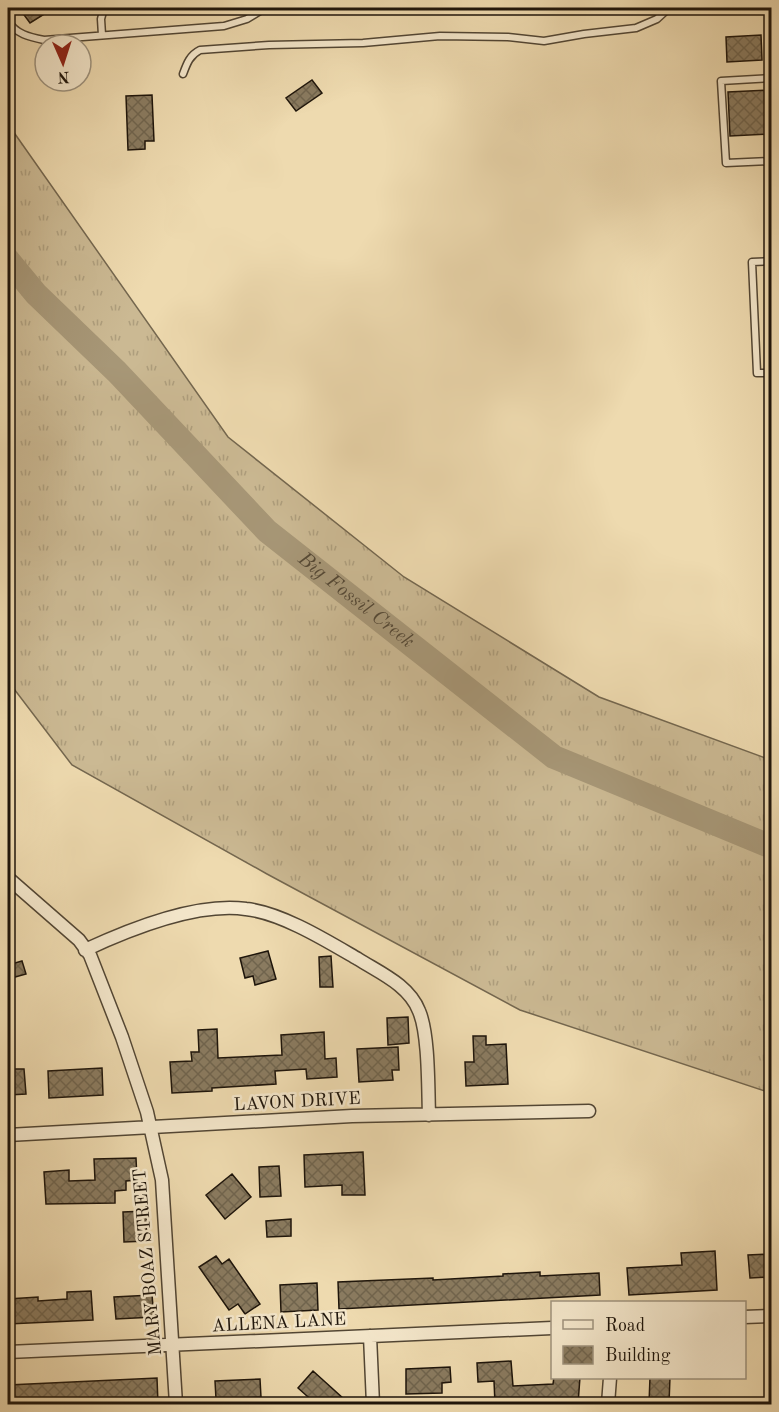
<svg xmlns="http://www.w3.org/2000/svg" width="779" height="1412" font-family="'Old Standard TT',serif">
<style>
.grass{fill:url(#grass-tufts);stroke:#74674f;stroke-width:1.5}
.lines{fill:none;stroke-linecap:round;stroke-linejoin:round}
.river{stroke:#a79777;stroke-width:24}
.building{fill:url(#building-cross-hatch);stroke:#1e150b;stroke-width:1.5}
.service-casing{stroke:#524634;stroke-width:9}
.minor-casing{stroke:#524634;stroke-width:15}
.service{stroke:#f4e7cb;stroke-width:6}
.minor{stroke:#f4e7cb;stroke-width:12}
.labels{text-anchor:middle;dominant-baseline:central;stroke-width:5;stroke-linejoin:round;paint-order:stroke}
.street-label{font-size:18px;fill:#1e150b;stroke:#f4e7cb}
.water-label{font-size:20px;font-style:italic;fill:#554936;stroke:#f4e7cb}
</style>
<defs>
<pattern id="grass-tufts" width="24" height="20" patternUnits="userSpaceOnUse" patternTransform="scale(1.5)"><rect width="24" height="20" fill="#cbb993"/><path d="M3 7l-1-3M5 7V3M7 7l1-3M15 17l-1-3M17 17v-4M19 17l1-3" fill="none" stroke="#ae9e7d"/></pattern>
<pattern id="building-cross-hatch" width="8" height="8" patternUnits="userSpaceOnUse" patternTransform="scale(1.5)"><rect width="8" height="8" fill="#8a7b60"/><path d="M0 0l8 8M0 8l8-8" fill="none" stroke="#70644d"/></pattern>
</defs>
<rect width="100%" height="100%" fill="#eedaaf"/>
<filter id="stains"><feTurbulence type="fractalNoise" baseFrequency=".00333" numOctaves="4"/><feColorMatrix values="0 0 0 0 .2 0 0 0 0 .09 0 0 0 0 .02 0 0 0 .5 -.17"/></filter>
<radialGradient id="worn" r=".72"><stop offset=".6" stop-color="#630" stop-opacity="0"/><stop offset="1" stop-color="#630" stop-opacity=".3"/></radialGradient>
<path class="grass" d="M8 124 228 437 404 577 599 697 771 760V1093L520 1010 267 874 72 765 8 681Z"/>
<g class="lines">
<path class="river" id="s1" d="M8 260 36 294 117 372 267 531 554 757 772 847"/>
</g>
<path class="building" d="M19 8H54L30 23Z
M761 35 762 60 727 62 726 37Z
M312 80 322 93 296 111 286 98Z
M771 90V134L730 136 728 92Z
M152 95 154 141H145V149L128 150 126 96Z
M268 951 276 979 255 985 253 976 245 978 240 958Z
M331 956 333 987H320L319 957Z
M22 961 26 974 8 979V965Z
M408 1017 409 1043 388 1045 387 1018Z
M217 1029 218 1058 282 1055 281 1035 324 1032 325 1059 336 1058 337 1077 307 1079 306 1069 275 1071 276 1084 212 1088V1091L172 1093 170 1062 192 1061 191 1052H199L198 1030Z
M473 1036H486V1045L506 1044 508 1084 466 1086 465 1062H474Z
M398 1047 399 1070H392L393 1080 359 1082 357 1049Z
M102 1068 103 1095 49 1098 48 1071Z
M8 1069H24L26 1094 8 1095Z
M363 1152 365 1195H342V1185L305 1187 304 1155Z
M136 1158 137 1180 126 1181V1190L115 1191V1203L46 1204 44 1172 69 1170V1181L95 1180 94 1159Z
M279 1166 281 1196 260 1197 259 1167Z
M232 1174 251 1197 225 1219 206 1195Z
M146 1211 147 1241 124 1242 123 1212Z
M291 1219V1236L267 1237 266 1221Z
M715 1251 717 1290 629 1295 627 1268 682 1265 681 1253Z
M771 1254V1277L750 1278 748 1255Z
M216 1256 222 1264 229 1259 260 1304 245 1314 238 1304 229 1310 199 1267Z
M540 1272V1276L599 1273 600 1295 339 1309 338 1282 433 1278V1280L503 1276V1274Z
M317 1283 318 1310 281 1312 280 1285Z
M91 1291 93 1320 8 1324V1299L38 1297V1301L67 1299V1292Z
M152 1295 154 1317 116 1319 114 1297Z
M511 1361 513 1386 553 1384 554 1377H580L578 1404H495L494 1381 478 1382 477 1363Z
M450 1367 451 1382 442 1383V1393L406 1394V1369Z
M313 1371 344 1399 339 1404H316L298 1388Z
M650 1377H670L669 1404H649Z
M157 1378 158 1404H8V1385Z
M260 1379 261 1397 216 1399 215 1381Z"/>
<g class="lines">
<g class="service-casing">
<path id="service" d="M8 21C16 34 29 37 44 40L224 26 247 19 265 8
M102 35 101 19 104 8
M183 74C187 63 190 55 200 50L269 45 363 43 440 36 508 37 544 41 584 34 636 28 657 19 669 8
M772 78 721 81 726 163 772 161
M772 261 752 262 757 373H772"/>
</g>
<g class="minor-casing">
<path id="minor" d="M8 878 79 940 90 955 122 1037 147 1112 162 1180 176 1404
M85 950C130 929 197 902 246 909 282 913 327 941 358 959 380 973 409 985 419 1011 429 1034 428 1088 429 1115
M8 1135 352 1116 589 1111
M744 1317 772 1316
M370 1336 373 1404
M8 1352 552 1328
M608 1404 610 1378"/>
</g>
<use href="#service" class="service"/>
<use href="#minor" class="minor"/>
</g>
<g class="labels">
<g class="street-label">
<text transform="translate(297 1102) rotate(-3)">LAVON DRIVE</text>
<text transform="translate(148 1262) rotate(-95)">MARY BOAZ STREET</text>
<text transform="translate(279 1323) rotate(-3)">ALLENA LANE</text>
</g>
<g class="water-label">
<text stroke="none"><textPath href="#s1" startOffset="488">Big Fossil Creek</textPath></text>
</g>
</g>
<rect width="779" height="1412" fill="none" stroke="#eedaaf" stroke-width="30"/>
<rect x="9" y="9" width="761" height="1394" fill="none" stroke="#1e150b" stroke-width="3"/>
<rect x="15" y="15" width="749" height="1382" fill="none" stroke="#1e150b" stroke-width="1.5"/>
<rect x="551" y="1301" width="195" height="78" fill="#f4e7cb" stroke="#9e937e" stroke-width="1.5"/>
<rect x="563" y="1320" width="30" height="9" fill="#f4e7cb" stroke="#9e937e" stroke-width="1.5"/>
<text x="605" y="1331" font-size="18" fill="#1e150b">Road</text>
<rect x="563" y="1346" width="30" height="18" fill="url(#building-cross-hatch)" stroke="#9e937e" stroke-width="1.5"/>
<text x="605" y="1361" font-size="18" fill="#1e150b">Building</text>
<g transform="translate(63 63) rotate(177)"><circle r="28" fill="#f4e7cb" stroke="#9e937e" stroke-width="1.5"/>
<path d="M0-4.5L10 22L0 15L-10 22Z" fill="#8f2418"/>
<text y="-9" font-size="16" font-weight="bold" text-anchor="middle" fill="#1e150b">N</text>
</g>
<rect width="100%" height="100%" filter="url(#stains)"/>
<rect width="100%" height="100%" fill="url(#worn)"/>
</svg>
